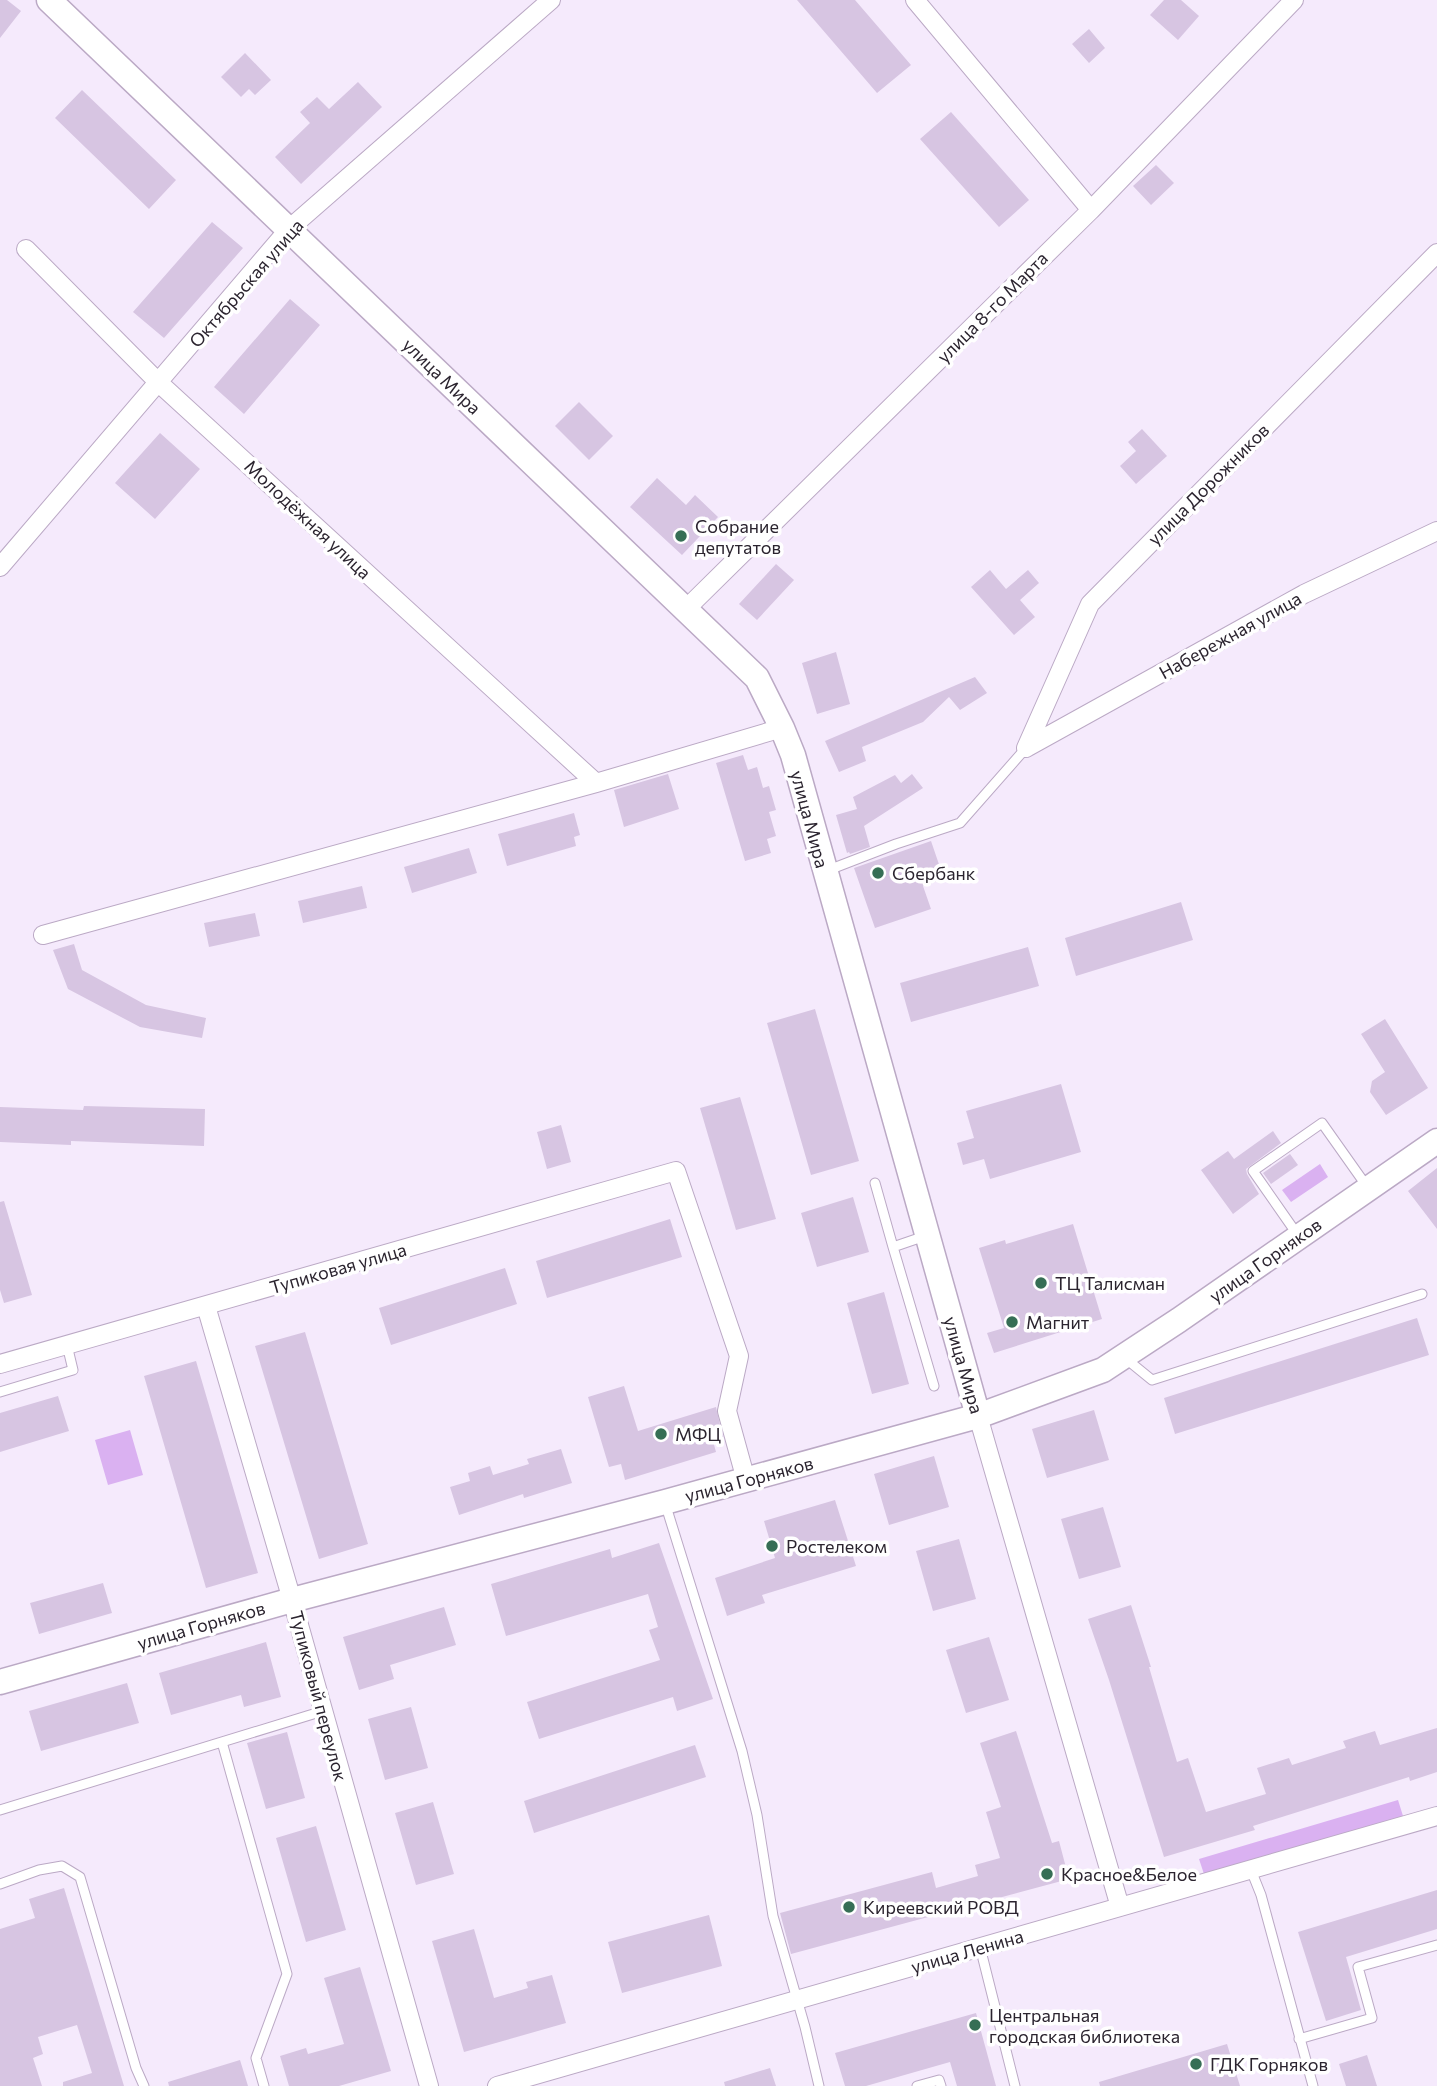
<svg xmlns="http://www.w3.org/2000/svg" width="1437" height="2086" font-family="Commissioner,sans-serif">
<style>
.green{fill:#dab1f1}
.building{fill:#d7c5e2}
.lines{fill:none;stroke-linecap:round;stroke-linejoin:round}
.lane-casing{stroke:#bba9c5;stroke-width:11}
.street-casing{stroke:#bba9c5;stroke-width:20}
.secondary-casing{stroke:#bba9c5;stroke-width:27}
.lane{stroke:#fff;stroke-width:9}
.street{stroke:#fff;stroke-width:18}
.secondary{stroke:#fff;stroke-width:24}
.poi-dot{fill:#366e55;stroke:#fff;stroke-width:2.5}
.labels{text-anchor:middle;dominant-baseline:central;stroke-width:7;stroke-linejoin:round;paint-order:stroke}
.street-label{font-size:18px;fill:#2b242f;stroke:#fff}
.poi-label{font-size:18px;fill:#2b242f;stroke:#fff;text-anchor:start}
</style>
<rect width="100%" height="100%" fill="#f5eafc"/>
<path class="green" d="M1320 1164 1328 1177 1291 1202 1282 1190Z
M130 1430 143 1475 108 1485 95 1440Z
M1398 1800 1403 1816 1396 1819 1204 1874 1199 1859Z"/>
<path class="building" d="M0 0H7L21 11 0 38Z
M797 0H855L911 65 877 93Z
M1164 0H1181L1199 16 1178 40 1150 15Z
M1089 29 1105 48 1089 63 1072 44Z
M245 53 271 80 255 95 249 89 241 97 221 77Z
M358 82 382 107 301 184 275 157 310 123 300 112 317 97 329 109Z
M82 90 176 180 149 209 55 118Z
M951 112 1029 200 999 227 920 139Z
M1156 165 1174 183 1151 205 1133 186Z
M212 222 243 248 164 338 133 312Z
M290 299 320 325 244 414 214 387Z
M579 402 613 436 589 460 555 426Z
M1142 429 1167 456 1136 484 1120 466 1136 451 1128 442Z
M160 433 200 469 155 519 115 483Z
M657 478 686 505 695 495 718 517 682 555 630 507Z
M776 564 794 580 757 620 739 604Z
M990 570 1006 589 1028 570 1039 583 1020 600 1035 617 1014 635 971 587Z
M836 652 850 704 817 714 802 663Z
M975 677 987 693 960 710 949 697 923 722 862 747 866 761 839 772 825 741Z
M743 755 748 770 757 767 763 788 769 786 776 810 769 812 776 836 767 839 771 853 745 861 716 763Z
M668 774 679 809 624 827 614 790Z
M912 774 923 788 864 826 870 847 850 854 849 852 847 853 836 815 857 809 853 797 895 775 901 783Z
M574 813 580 835 574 837 576 846 507 866 498 834Z
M931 841 944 879 923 886 931 909 875 928 854 868Z
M469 848 477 873 412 893 404 867Z
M362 886 367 908 303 923 298 901Z
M1181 902 1193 940 1076 976 1065 938Z
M255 913 260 936 209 947 204 923Z
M74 944 82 970 146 1005 206 1018 202 1038 140 1027 68 989 53 950Z
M1028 947 1039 986 911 1022 900 983Z
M815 1009 859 1161 811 1175 767 1023Z
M1385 1019 1428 1088 1386 1115 1370 1092 1372 1081 1385 1072 1361 1034Z
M1061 1084 1081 1152 990 1179 984 1159 963 1165 957 1143 974 1138 966 1111Z
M740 1097 776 1219 736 1230 700 1108Z
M84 1106 205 1109 204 1146 71 1141V1145L0 1142V1107L83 1110Z
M561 1125 571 1162 547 1169 537 1132Z
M1273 1131 1281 1143 1246 1169 1247 1174 1259 1194 1233 1214 1201 1170 1228 1151 1234 1159Z
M1290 1154 1298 1165 1271 1184 1263 1173Z
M1437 1168V1229L1408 1191Z
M853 1197 869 1252 817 1267 801 1213Z
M4 1201 32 1295 4 1303 0 1290V1202Z
M670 1219 682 1257 547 1298 536 1261Z
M1073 1224 1102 1319 994 1353 987 1333 1004 1328 979 1248 1005 1240 1006 1244Z
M505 1268 517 1304 391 1345 379 1308Z
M884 1292 909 1384 872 1394 847 1303Z
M1417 1318 1429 1355 1175 1434 1164 1398Z
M305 1332 368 1544 319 1559 255 1346Z
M196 1361 258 1573 206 1588 144 1376Z
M624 1386 638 1431 716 1407 723 1438 713 1441 716 1452 625 1480 621 1464 609 1467 588 1397Z
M58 1396 69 1431 0 1452V1413Z
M1094 1410 1109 1460 1047 1478 1032 1429Z
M561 1449 572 1483 524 1498 523 1494 459 1515 450 1487 470 1481 468 1473 490 1466 493 1475 529 1464 527 1459Z
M934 1456 949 1507 889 1525 874 1474Z
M835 1500 856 1566 762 1595 765 1603 727 1616 715 1578 775 1558 764 1521Z
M1103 1507 1121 1567 1079 1579 1061 1519Z
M959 1539 976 1599 933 1611 916 1551Z
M659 1543 713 1699 677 1711 673 1697 539 1739 527 1702 660 1660 649 1630 658 1627 648 1594 506 1636 491 1584 610 1549 612 1558Z
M103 1583 112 1613 39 1634 30 1603Z
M1131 1605 1151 1667H1149L1177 1762 1188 1758 1206 1812 1266 1794 1257 1768 1289 1758 1292 1765 1346 1748 1343 1741 1375 1731 1380 1745 1437 1728V1772L1410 1781 1409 1777 1253 1826 1255 1830 1164 1857 1109 1680 1088 1619Z
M444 1607 456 1645 390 1665 394 1679 359 1690 343 1637Z
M989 1637 1009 1700 966 1713 946 1650Z
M266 1642 281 1697 244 1707 241 1695 171 1715 159 1673Z
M127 1683 139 1723 41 1751 29 1711Z
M411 1707 428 1768 385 1780 368 1719Z
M1016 1731 1052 1843 1059 1841 1069 1879 791 1954 780 1913 932 1872 936 1888 978 1876 975 1865 1000 1858 986 1812 1001 1807 980 1743Z
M287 1732 305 1798 266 1809 247 1743Z
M695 1745 706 1777 534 1833 524 1801Z
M433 1802 454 1874 416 1885 395 1813Z
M316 1826 346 1930 306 1942 276 1838Z
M64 1888 124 2086H63V2082L92 2073 77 2025 38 2037 43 2054 33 2058 42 2086H0V1929L35 1918 29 1899Z
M1437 1890V1929L1346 1957 1361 2010 1326 2021 1298 1932Z
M709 1915 722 1966 622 1993 608 1942Z
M474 1929 494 1998 528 1988 526 1982 552 1975 566 2023 464 2052 432 1941Z
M360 1967 391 2071 339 2086H289L280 2056 306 2048 308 2054 344 2044 324 1978Z
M976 2013 996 2086H957L950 2062 866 2086H845L835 2053Z
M1227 2044 1240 2086H1100L1099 2082Z
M1367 2055 1377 2086H1346L1339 2064Z
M240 2060 248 2086H169L168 2082Z
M770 2068 776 2086H725L724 2082Z"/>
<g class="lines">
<g class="lane-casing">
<path id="lane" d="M826 871 896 844 960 823 1026 748
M875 1183 893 1247
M1297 1234 1253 1171 1322 1123 1368 1188
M925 1236 893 1247 934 1386
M1125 1358 1152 1380 1422 1294
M0 1392 73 1370 67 1345
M665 1503 742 1751 757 1815 773 1916 805 2027 819 2086
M222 1742 287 1974 256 2058 264 2086
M0 1810 323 1711
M1251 1870 1261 1895 1313 2086
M0 1884 39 1870 62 1866 80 1877 136 2068 144 2086
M980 1947 1015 2086
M1299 2039 1372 2018 1358 1967 1437 1945
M917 2086 939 2080 941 2086"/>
</g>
<g class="street-casing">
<path id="street" d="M915 0 1091 210
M26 249 159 383 596 783
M0 567 289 229 551 0
M686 609 1091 210 1294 0
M1026 748 1090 604 1437 253
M1026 748 1304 594 1437 531
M43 935 596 783 782 728
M206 1306 292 1600 429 2086
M0 1364 676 1171 739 1356 727 1411 746 1480
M978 1416 1120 1907
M497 2086 1437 1816"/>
</g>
<g class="secondary-casing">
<path id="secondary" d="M49 0 757 678 782 728 793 755 978 1416
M0 1682 292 1600 665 1502 978 1416 1103 1370 1179 1320 1437 1141"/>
</g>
<use href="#lane" class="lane"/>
<use href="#street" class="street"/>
<use href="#secondary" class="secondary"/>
</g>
<g class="poi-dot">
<circle cx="681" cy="536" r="7"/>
<circle cx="878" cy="873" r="7"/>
<circle cx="1041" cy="1283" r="7"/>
<circle cx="1012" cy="1322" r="7"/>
<circle cx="661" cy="1434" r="7"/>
<circle cx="772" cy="1546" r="7"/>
<circle cx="1047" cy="1874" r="7"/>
<circle cx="849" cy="1907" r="7"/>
<circle cx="975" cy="2025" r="7"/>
<circle cx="1196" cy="2064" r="7"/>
</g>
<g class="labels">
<g class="street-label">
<text transform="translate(246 283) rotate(-49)">Октябрьская улица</text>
<text transform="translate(992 307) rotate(-45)">улица 8-го Марта</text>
<text transform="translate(442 376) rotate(44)">улица Мира</text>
<text transform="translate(1208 484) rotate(-45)">улица Дорожников</text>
<text transform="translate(308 519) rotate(43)">Молодёжная улица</text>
<text transform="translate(1230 635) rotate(-29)">Набережная улица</text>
<text transform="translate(810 819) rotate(75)">улица Мира</text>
<text transform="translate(1265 1260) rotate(-35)">улица Горняков</text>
<text transform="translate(338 1268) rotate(-16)">Тупиковая улица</text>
<text transform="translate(964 1365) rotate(74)">улица Мира</text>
<text transform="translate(749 1479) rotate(-15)">улица Горняков</text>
<text transform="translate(201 1625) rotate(-16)">улица Горняков</text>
<text transform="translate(319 1696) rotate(75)">Тупиковый переулок</text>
<text transform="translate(967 1951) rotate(-16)">улица Ленина</text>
</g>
<g class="poi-label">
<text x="695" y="526">Собрание<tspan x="695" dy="21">депутатов</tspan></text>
<text x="892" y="873">Сбербанк</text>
<text x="1055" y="1283">ТЦ Талисман</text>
<text x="1026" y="1322">Магнит</text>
<text x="675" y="1434">МФЦ</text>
<text x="786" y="1546">Ростелеком</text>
<text x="1061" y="1874">Красное&amp;Белое</text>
<text x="863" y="1907">Киреевский РОВД</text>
<text x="989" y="2015">Центральная<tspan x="989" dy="21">городская библиотека</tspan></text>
<text x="1210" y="2064">ГДК Горняков</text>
</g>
</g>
</svg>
